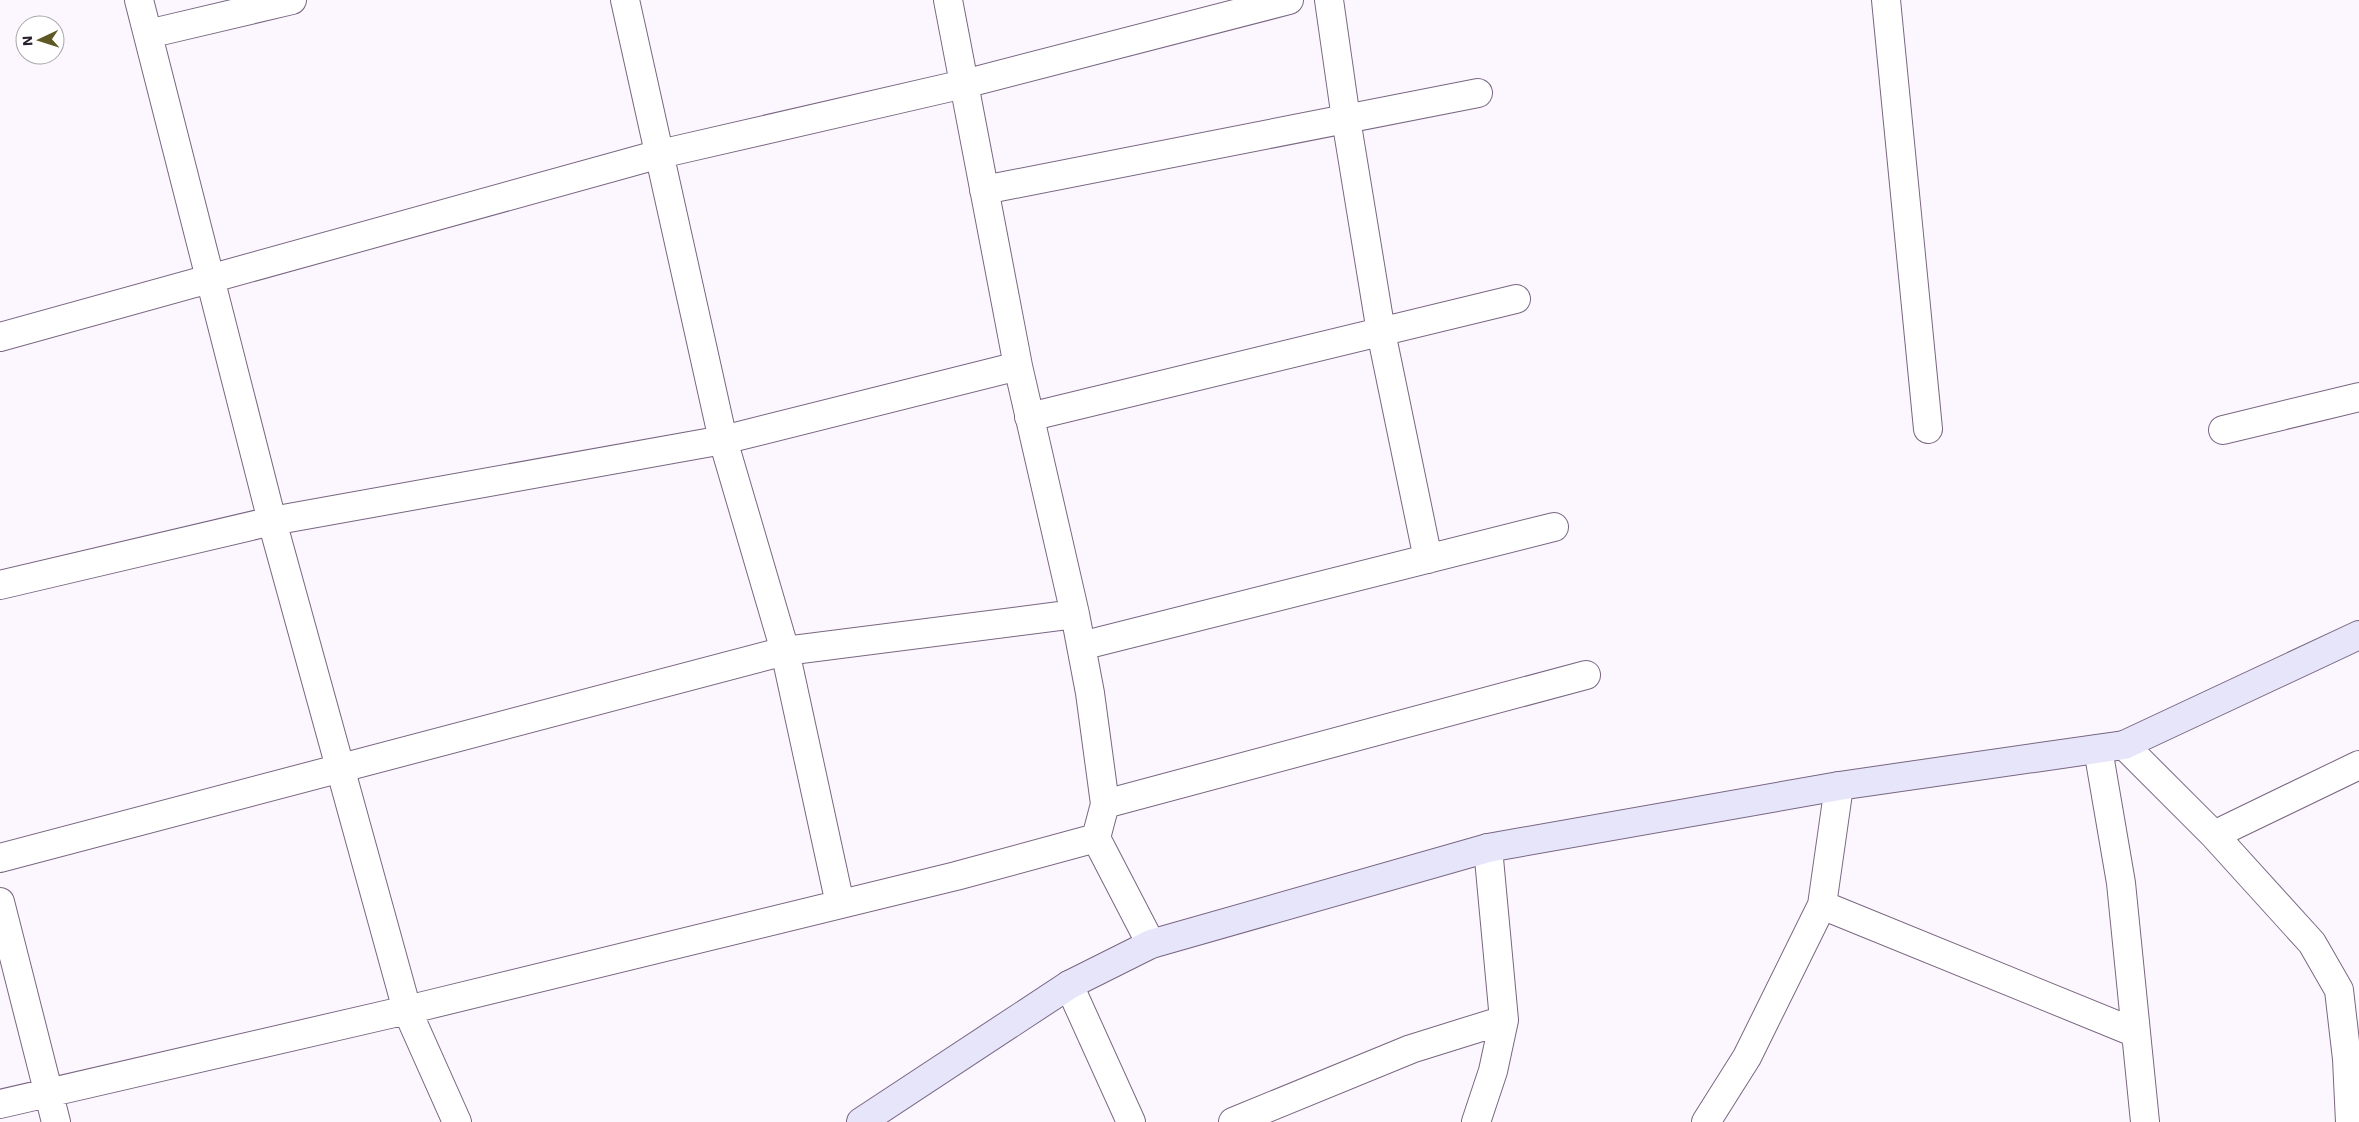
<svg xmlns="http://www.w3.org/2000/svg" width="2359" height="1122" font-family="'Work Sans',sans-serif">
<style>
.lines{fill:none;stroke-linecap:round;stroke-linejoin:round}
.street-casing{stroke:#796682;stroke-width:30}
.secondary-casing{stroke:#796682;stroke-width:30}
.street{stroke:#fff;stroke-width:28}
.secondary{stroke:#e6e5fa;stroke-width:28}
</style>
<rect width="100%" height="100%" fill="#fcf7fe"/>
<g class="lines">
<g class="street-casing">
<path id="street" d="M139 0 272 521 407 1010 457 1122
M625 0 723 440 785 651 840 904
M948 0 1018 366
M1329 0 1346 119 1381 332 1428 559
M1886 0 1928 429
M148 34 292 0
M984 190 1478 93
M0 337 660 154 964 84 1289 0
M1029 417 1516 299
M2223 430 2359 397
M0 585 272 521 723 440 1018 366 1075 614 1090 693 1105 804 1096 838 1151 944
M1081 646 1554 527
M2124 745 2214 835 2312 943 2339 990 2347 1059 2350 1122
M2098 749 2121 883 2145 1122
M1105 804 1586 675
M2214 835 2359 765
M0 858 785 651 1075 614
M0 902 56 1122
M1822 905 2136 1033
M1069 985 1131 1122
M0 1104 407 1010 956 876 1096 838
M1233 1122 1411 1049 1504 1020
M1476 1122 1493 1071 1504 1020 1488 848
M1706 1122 1747 1057 1822 905 1839 786"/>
</g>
<g class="secondary-casing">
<path id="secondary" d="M861 1122 1069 985 1151 944 1488 848 1839 786 2124 745 2359 635"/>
</g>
<use href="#street" class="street"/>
<use href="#secondary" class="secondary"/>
</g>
<g transform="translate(40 40) rotate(266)"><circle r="24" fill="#ffffff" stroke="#a9a6ab"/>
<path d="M0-4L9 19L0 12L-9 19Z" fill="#5e5825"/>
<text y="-8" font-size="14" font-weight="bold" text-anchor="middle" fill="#28202c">N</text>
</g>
</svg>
